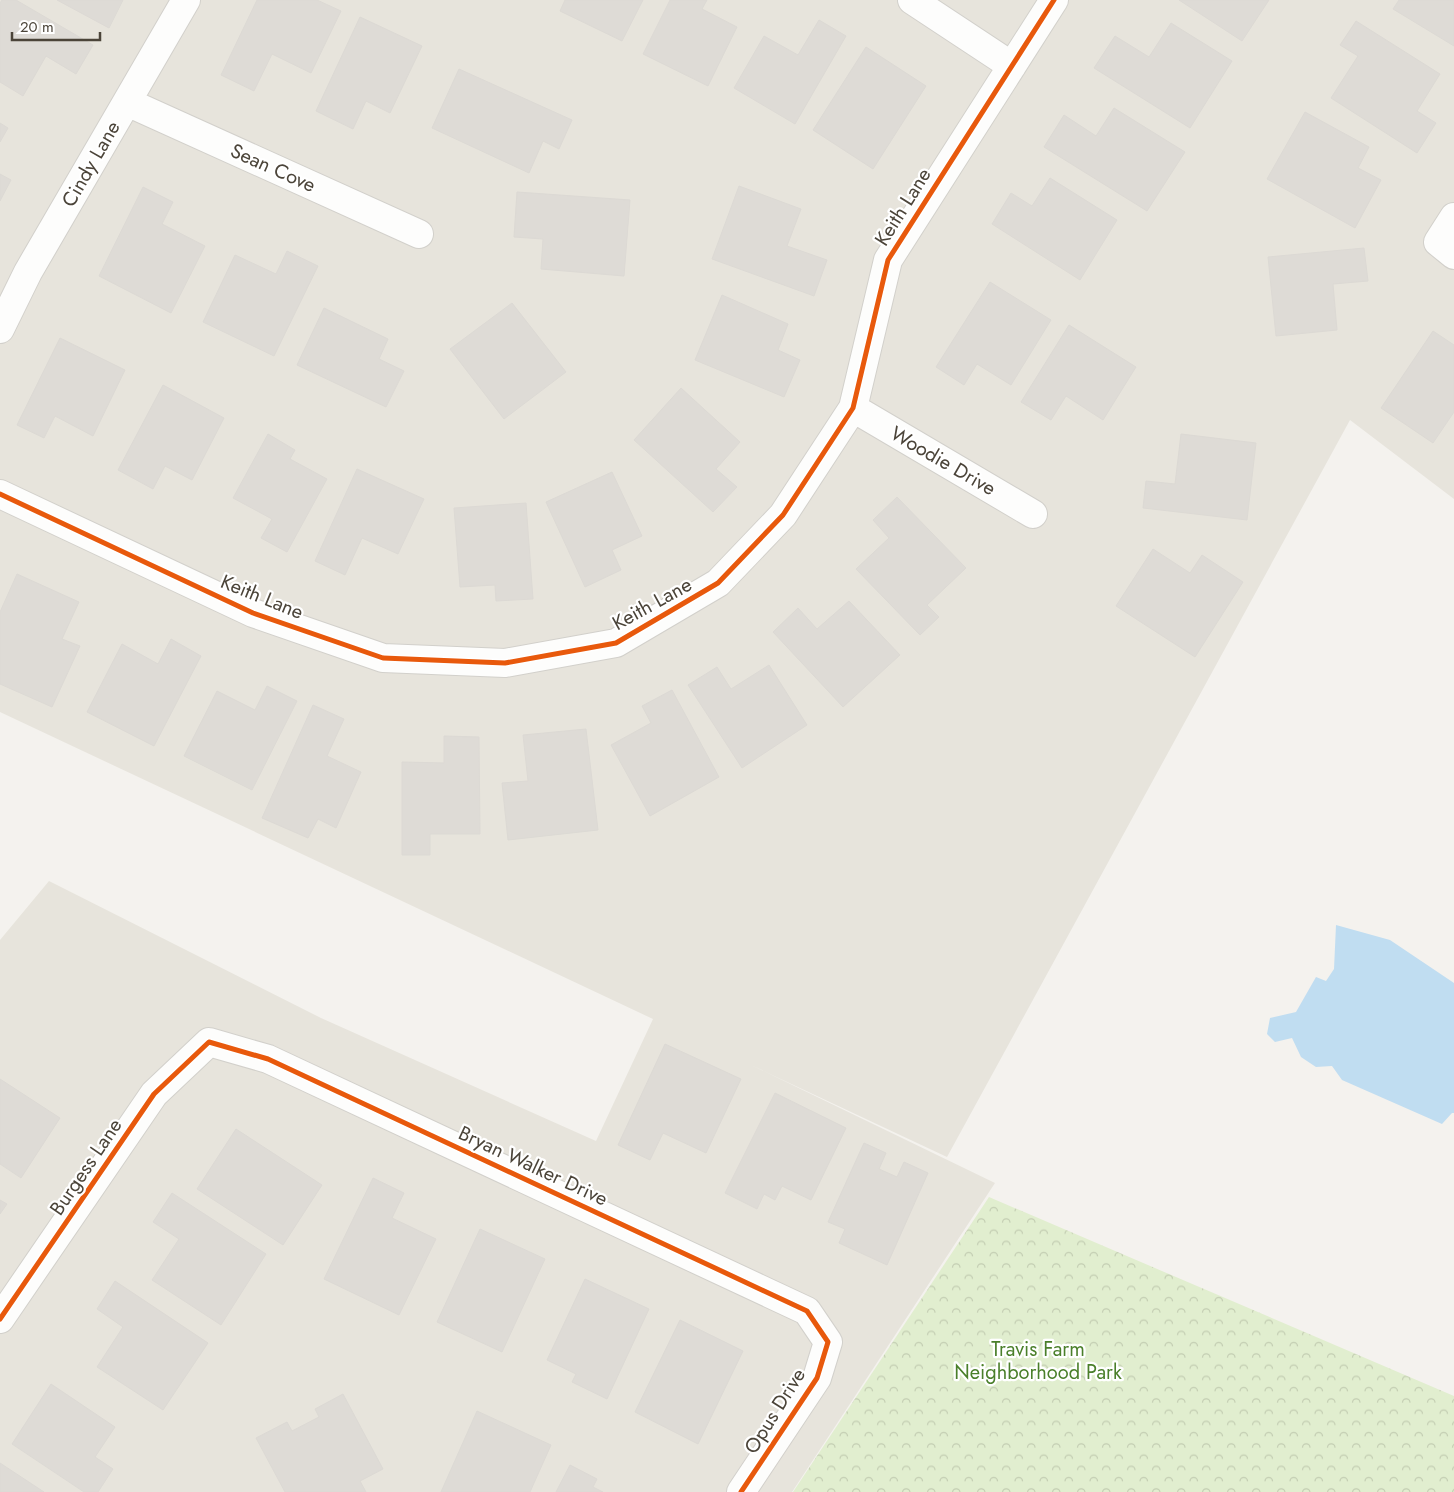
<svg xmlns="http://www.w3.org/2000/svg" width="1454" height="1492" font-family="Jost,sans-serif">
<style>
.residential{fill:#e7e4dc}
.forest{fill:url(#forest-crowns)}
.water{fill:#c0ddf1}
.building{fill:#dedbd6;stroke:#dcd9d4}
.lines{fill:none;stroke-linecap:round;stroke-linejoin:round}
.minor-casing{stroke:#d2d0cb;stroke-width:30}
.minor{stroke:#fdfdfc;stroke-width:28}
.cycleway-casing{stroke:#fff;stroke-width:8}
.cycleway{stroke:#e8590c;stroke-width:5}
.labels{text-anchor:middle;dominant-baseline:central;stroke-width:4.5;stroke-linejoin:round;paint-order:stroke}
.street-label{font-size:20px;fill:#4b4439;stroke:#fff}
.park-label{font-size:20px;fill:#4a7f2a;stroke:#fff}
</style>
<defs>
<pattern id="forest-crowns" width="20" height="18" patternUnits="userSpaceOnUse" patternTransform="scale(1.25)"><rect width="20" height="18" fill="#e1eecf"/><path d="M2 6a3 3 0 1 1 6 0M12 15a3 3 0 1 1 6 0" fill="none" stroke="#c3cdb2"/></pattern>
</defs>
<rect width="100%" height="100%" fill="#f4f2ee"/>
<path class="residential" d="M0 0H1454V499L1350 420 947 1157 751 1065 995 1183 792 1492H0V940L49 881 321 1018 596 1141 653 1019 0 712Z"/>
<path class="forest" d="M989 1197 1454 1396V1492H793Z"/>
<path class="water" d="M1336 925 1390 940 1454 983V1113H1452L1442 1124 1342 1080 1332 1066 1316 1067 1301 1057 1292 1038 1275 1042 1267 1034 1270 1018 1296 1012 1316 977 1326 981 1334 969Z"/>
<path class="building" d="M2 0H16L93 45 76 74 46 56 23 96 0 82V3Z
M57 0H123L109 28Z
M257 0H317L341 11 311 73 272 54 254 91 221 75Z
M565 0H643L622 41 560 11Z
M670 0H707L702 9 737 27 708 86 643 54Z
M1179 0H1269L1242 41Z
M1399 0H1454V46L1393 9Z
M360 17 422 46 390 113 366 101 353 129 316 111Z
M819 20 846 36 795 124 734 88 764 36 798 55Z
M1356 21 1440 74 1417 111 1436 123 1417 153 1331 98 1358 56 1340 45Z
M1171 23 1232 61 1190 128 1094 68 1115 36 1149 57Z
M866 47 926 86 873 169 813 130Z
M459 69 572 120 559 149 543 141 529 173 432 128Z
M1114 108 1185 152 1147 211 1044 147 1064 115 1096 136Z
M1305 112 1369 147 1358 168 1381 180 1355 228 1267 179Z
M0 123 8 128 0 142Z
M0 174 11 180 0 201Z
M1050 178 1117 220 1080 280 992 224 1011 193 1032 206Z
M739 186 801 209 787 246 827 260 814 296 712 259Z
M143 187 173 202 162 224 205 246 171 313 99 276Z
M517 192 630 200 624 276 541 269 543 239 514 237Z
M1364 248 1368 281 1333 284 1337 330 1276 336 1268 257Z
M287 251 318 266 274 356 203 322 235 255 276 274Z
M990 282 1051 320 1011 385 977 364 964 385 936 367Z
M722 295 788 324 778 350 800 360 784 397 695 360Z
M512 303 566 372 504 419 450 349Z
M324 308 388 339 379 359 404 371 386 407 297 365Z
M1069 325 1136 367 1103 420 1066 396 1051 420 1021 402Z
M1433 331 1454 345V412L1433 443 1381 408Z
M60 338 125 370 93 436 55 416 44 438 17 425Z
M163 385 224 418 192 480 165 466 153 489 118 470Z
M681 388 740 442 716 469 737 487 713 512 634 440Z
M268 434 295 450 290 459 327 479 287 552 261 538 272 519 233 498Z
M1181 434 1256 443 1247 520 1143 508 1146 481 1175 484Z
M357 469 424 499 398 554 362 538 345 575 315 561Z
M612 472 642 536 612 550 621 570 585 587 546 502Z
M897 497 966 568 927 605 939 617 920 635 856 569 889 538 873 520Z
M526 503 533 599 496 601 495 585 460 587 454 508Z
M1153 549 1190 573 1202 555 1243 582 1195 657 1116 606Z
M17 574 79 602 62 639 80 646 52 707 0 684V612Z
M849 601 900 655 843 707 773 632 798 608 817 629Z
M171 639 201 656 154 746 87 712 122 644 158 664Z
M769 665 807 725 742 768 688 685 717 667 731 689Z
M267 686 297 701 252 790 184 756 217 691 255 710Z
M672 690 719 777 650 816 611 745 651 723 642 706Z
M313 705 344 719 327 756 361 772 336 828 318 819 308 838 262 818Z
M586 729 598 830 508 840 502 783 528 781 523 735Z
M444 736 479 737 480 834H430V855H402V762L444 763Z
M665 1044 741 1079 706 1153 663 1133 650 1160 618 1145Z
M0 1079 60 1118 21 1178 0 1164Z
M775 1093 846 1128 811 1200 782 1186 775 1200 764 1194 757 1209 725 1193Z
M236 1129 322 1185 283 1245 197 1189Z
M864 1143 886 1153 879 1169 897 1177 904 1162 928 1173 887 1265 839 1243 845 1229 828 1222Z
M373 1178 404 1193 392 1218 436 1239 399 1315 324 1279Z
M172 1193 266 1254 221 1325 152 1280 179 1239 153 1222Z
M0 1200 7 1204 0 1214Z
M480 1229 545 1259 502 1352 437 1322Z
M585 1279 649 1309 607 1399 572 1382 576 1374 547 1360Z
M115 1281 208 1343 163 1410 97 1367 123 1327 97 1309Z
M680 1320 743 1351 698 1444 635 1412Z
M51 1384 115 1427 95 1457 113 1469 98 1492H84L12 1444Z
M343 1394 383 1469 360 1481 366 1492H285L256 1438 287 1422 292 1431 319 1417 315 1409Z
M477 1411 551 1445 530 1492H441Z
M0 1463 44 1492H0Z
M570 1465 597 1479 593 1487 603 1492H556Z"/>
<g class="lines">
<g class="minor-casing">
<path id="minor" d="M912 0 1012 66
M127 102 419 234
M1454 217 1438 242 1454 255
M0 329 28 272 186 0
M853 408 1033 514
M0 494 253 613 383 658 505 663 616 643 718 583 783 515 853 408 888 260 1054 0
M0 1319 154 1094 209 1042 268 1059 807 1311 828 1342 817 1378 741 1492"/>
</g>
<use href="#minor" class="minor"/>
<g class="cycleway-casing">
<path id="cycleway" d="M0 494 253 613 383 658 505 663 616 643 718 583 783 515 853 408 888 260 1054 0
M0 1319 154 1094 209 1042 268 1059 807 1311 828 1342 817 1378 741 1492"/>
</g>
<use href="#cycleway" class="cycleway"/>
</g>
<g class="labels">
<g class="street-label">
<text transform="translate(91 164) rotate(-60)">Cindy Lane</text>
<text transform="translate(273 168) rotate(24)">Sean Cove</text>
<text transform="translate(903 207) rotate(-58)">Keith Lane</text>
<text transform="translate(943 461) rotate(30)">Woodie Drive</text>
<text transform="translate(262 597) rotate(22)">Keith Lane</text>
<text transform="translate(652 604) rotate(-29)">Keith Lane</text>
<text transform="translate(533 1166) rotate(25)">Bryan Walker Drive</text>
<text transform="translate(86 1167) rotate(-56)">Burgess Lane</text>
<text transform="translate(775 1411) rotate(-58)">Opus Drive</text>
</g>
<g class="park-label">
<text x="1038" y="1349">Travis Farm<tspan x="1038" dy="23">Neighborhood Park</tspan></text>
</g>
</g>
<path d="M12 32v8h88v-8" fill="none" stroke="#4b4439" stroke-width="2.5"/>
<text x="20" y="32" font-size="15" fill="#4b4439" stroke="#ffffff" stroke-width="4" paint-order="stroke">20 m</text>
</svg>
